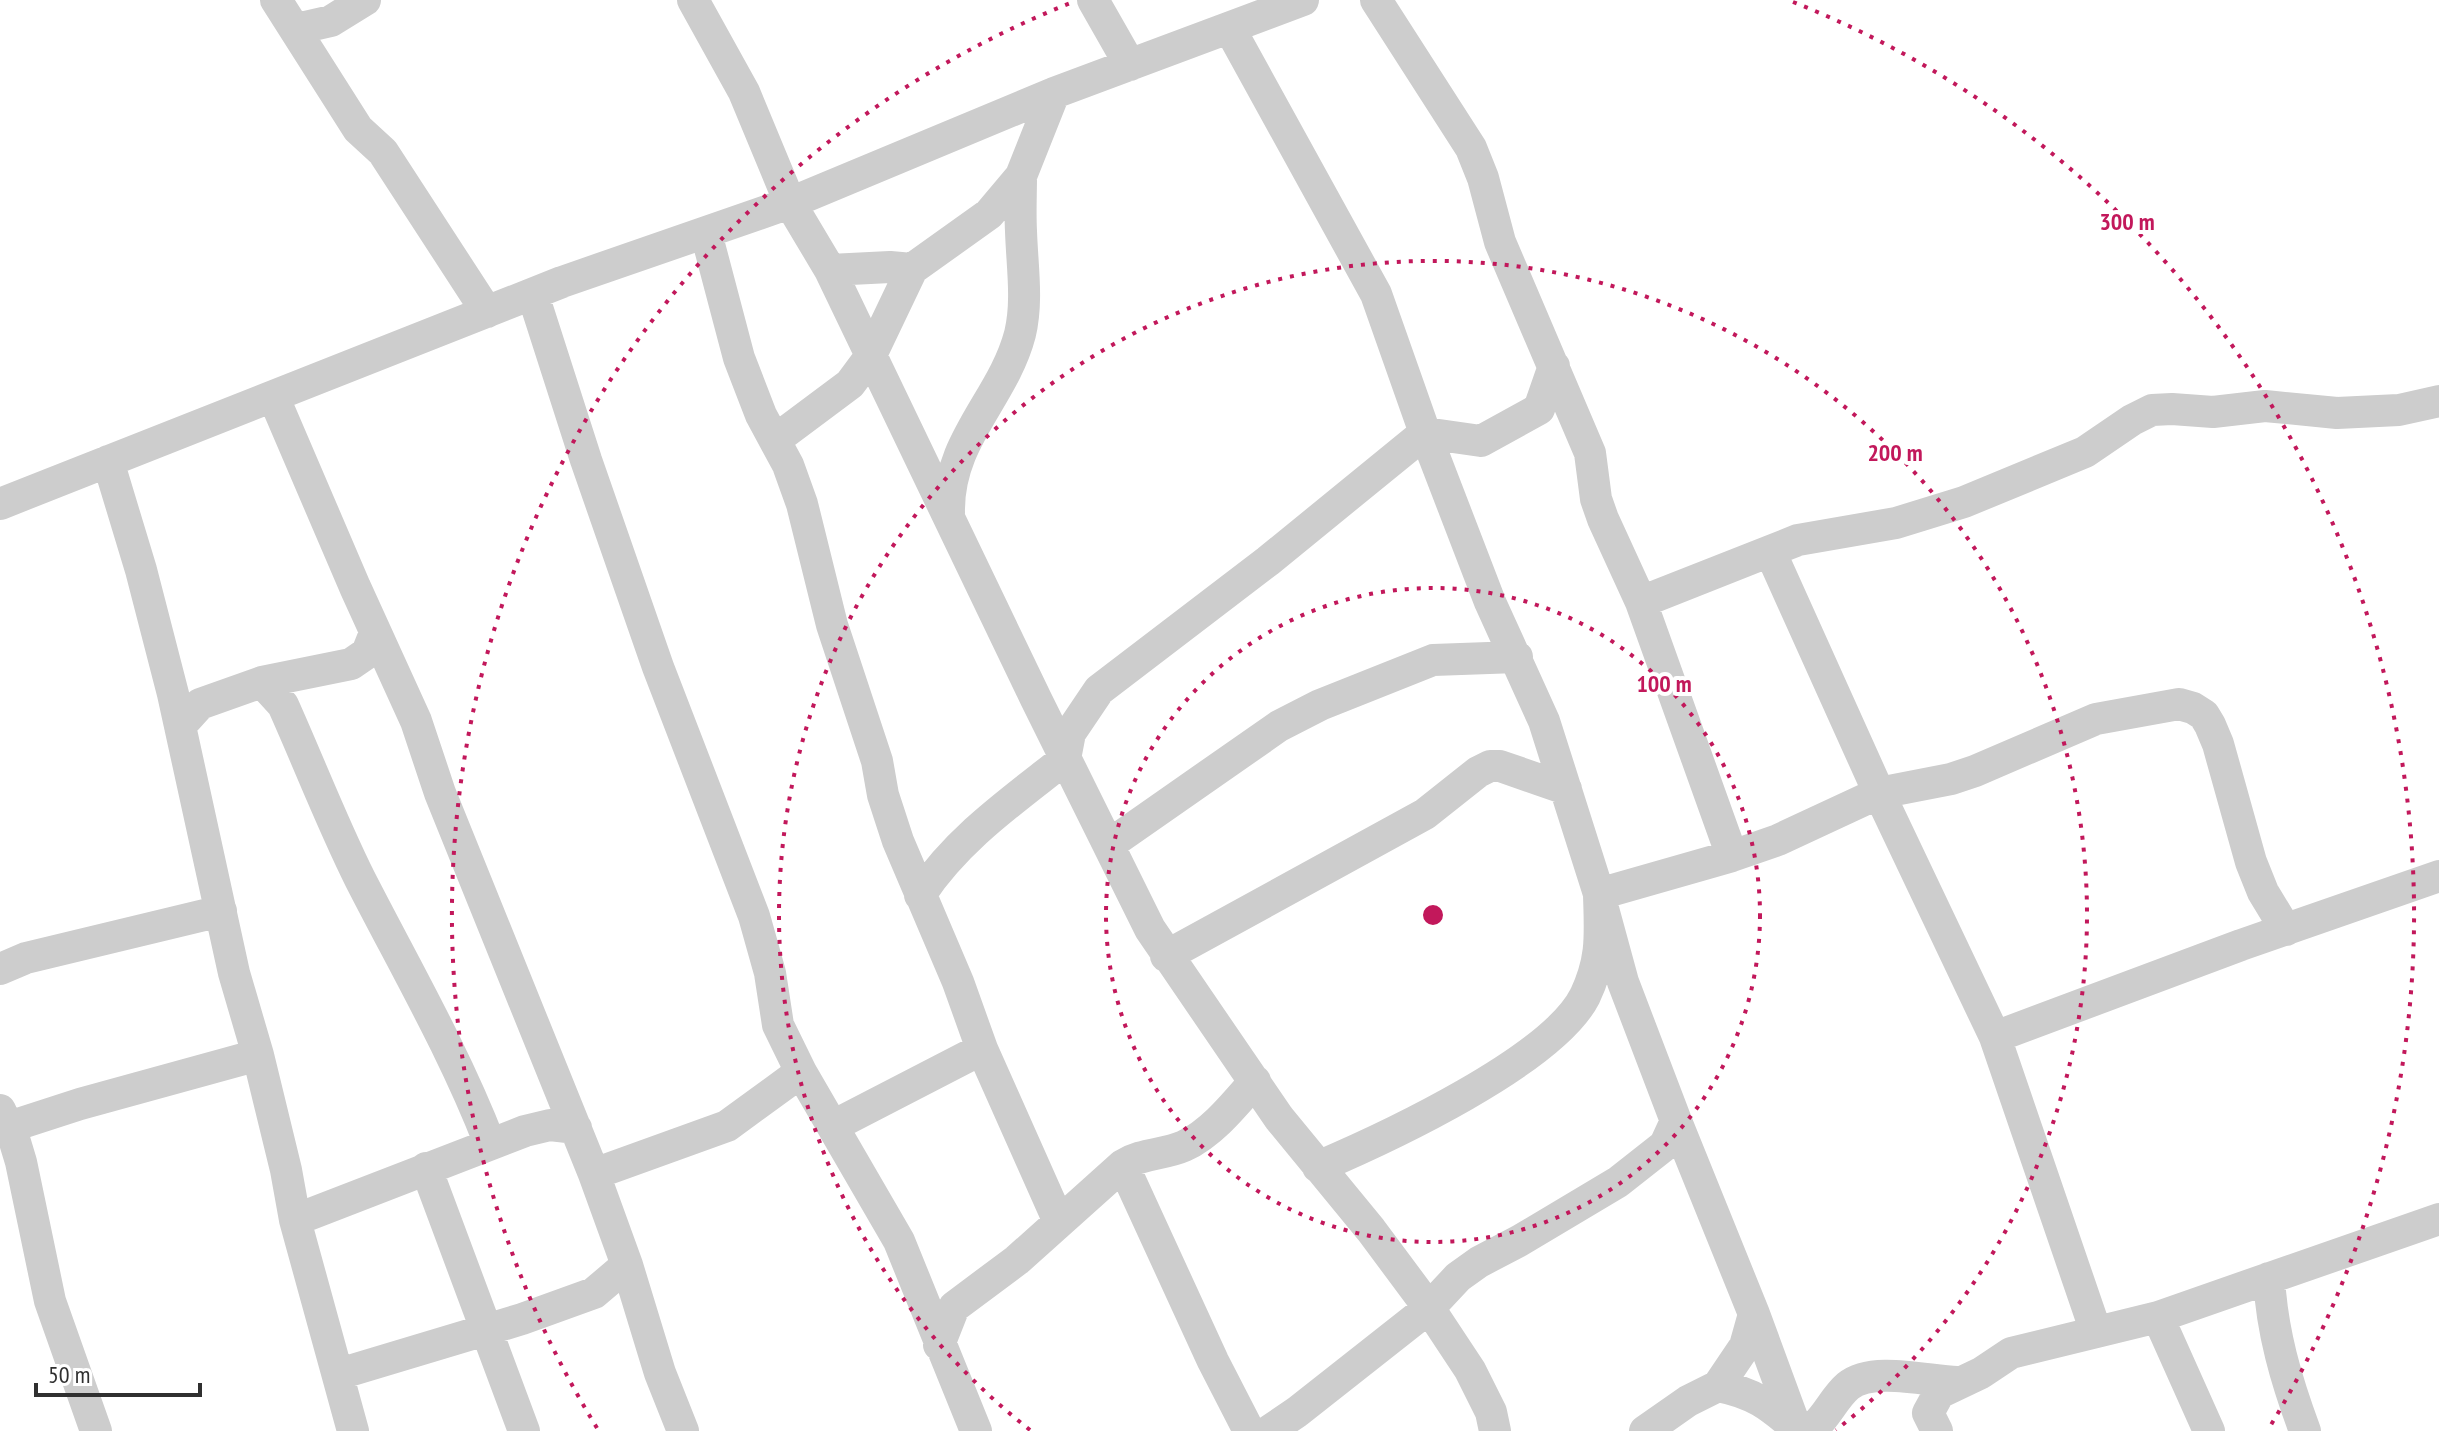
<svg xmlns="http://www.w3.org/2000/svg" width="2439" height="1431" font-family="'PT Sans Narrow',sans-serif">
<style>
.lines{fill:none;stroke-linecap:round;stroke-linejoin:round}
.minor{stroke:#cdcdcd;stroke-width:32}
.ring{fill:none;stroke:#c2185b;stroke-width:4;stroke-dasharray:4 8}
.centre{fill:#c2185b;stroke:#fff;stroke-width:4}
.ring-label{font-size:24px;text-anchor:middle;font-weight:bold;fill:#c2185b;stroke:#fff;stroke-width:8;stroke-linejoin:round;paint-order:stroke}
</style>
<rect width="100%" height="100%" fill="#fff"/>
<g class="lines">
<path class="minor" d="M276 0 358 129 383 152 487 312
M693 0 744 92 790 203 830 270 1036 699 1150 929 1279 1118 1371 1230 1429 1308 1470 1370 1491 1412 1495 1431
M1093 0 1130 65
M1376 0 1471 148 1483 178 1500 242 1590 453 1596 499 1603 519 1641 602 1732 856
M296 29 331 21 365 0
M1230 29 1376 294 1425 433 1490 602 1544 721 1599 894 1623 982 1676 1121 1754 1314 1797 1431
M706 233 739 358 761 415 788 465 802 504 832 625 877 761 883 795 898 841 958 982 982 1049 833 1126
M830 270 890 267 912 269
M533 295 586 460 658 667 754 916 770 973 778 1025 801 1072 899 1241 976 1431
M274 398 355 587 416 721 440 793 594 1174 627 1265 660 1373 683 1431
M775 440 850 384 870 357 912 269 989 214 1021 176 1054 93
M108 461 141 570 173 694 234 973 258 1055 286 1170 295 1220 353 1431
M0 504 562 282 790 203 1054 93 1303 0
M949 513C947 440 1003 399 1020 334 1028 301 1022 265 1021 231 1020 213 1021 194 1021 176
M1770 551 1879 793 1995 1037 2096 1332
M1641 602 1798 540 1896 523 1964 502 2085 452 2132 420 2152 410 2172 409 2213 412 2265 406 2337 413 2399 410 2439 401
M262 682 283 705C309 763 332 823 360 879 405 967 454 1051 490 1144
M180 726 200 704 262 682 351 664 367 653 375 633
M1110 844 1279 726 1320 705 1433 660 1517 657
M920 895C958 838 1012 801 1065 759L1070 733 1099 690 1268 561 1425 433 1481 441 1539 409 1554 366
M1166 956 1425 814 1478 772 1490 766H1500L1566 789
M0 969 26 958 221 911
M1995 1037 2241 945 2439 876
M982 1049 1059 1222
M0 1110 15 1142 21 1162 50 1301 96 1431
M9 1127 80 1104 258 1055
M1123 1165 1213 1361 1249 1431
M1318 1167C1386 1138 1552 1061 1585 996 1603 958 1600 934 1599 894L1732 856 1778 840 1879 793 1951 779 1975 771 2096 719 2179 704 2193 708 2204 715 2210 725 2218 744 2251 862 2263 892 2286 930
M426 1168 524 1431
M594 1174 727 1126 801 1072
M295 1220 525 1131 550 1125 576 1128
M2269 1278C2272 1332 2286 1380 2305 1431
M2158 1317 2209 1431
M939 1345 954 1307 1017 1260 1123 1165C1142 1153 1164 1155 1184 1146 1212 1133 1235 1104 1255 1081
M339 1374 522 1319 594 1293 627 1265
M1718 1386C1754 1393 1769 1405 1796 1428L1816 1425C1828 1414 1835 1397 1848 1386 1872 1366 1928 1381 1957 1382
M1269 1431 1297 1412 1429 1308 1458 1277 1479 1262 1519 1241 1618 1182 1665 1145 1676 1121
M1645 1431 1688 1401 1718 1386 1745 1346 1754 1314
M1937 1431 1928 1413 1939 1393 1981 1373 2011 1353 2158 1317 2439 1219"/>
</g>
<g class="ring">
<circle cx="1433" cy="915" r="327"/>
<path d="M1030 1430A654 654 0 1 1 1836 1430"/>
<path d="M597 1428A981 981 0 0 1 1073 2M1793 2A981 981 0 0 1 2269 1428"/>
</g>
<circle cx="1433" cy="915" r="12" class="centre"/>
<g class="ring-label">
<text x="2127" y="230">300 m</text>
<text x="1895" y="461">200 m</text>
<text x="1664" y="692">100 m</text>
</g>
<path d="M36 1383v12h164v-12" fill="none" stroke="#303030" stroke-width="4"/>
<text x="48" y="1383" font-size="24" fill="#303030" stroke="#ffffff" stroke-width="6" paint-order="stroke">50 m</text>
</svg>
